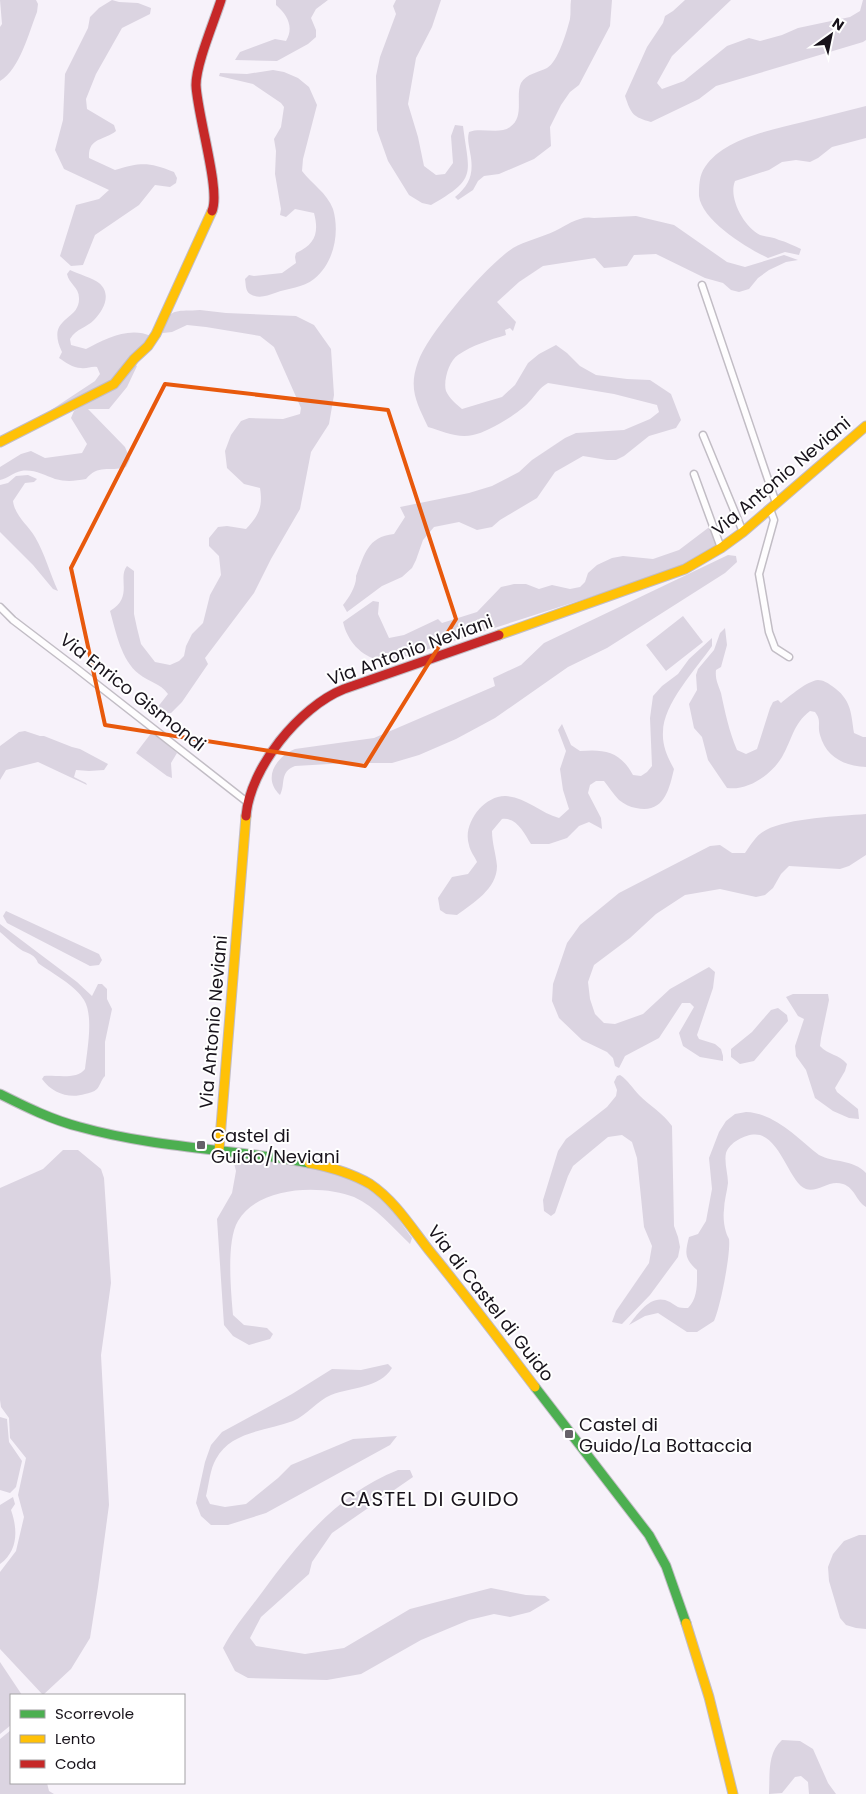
<svg xmlns="http://www.w3.org/2000/svg" width="866" height="1794" font-family="Poppins,sans-serif">
<style>
.green{fill:#dbd4e1}
.lines{fill:none;stroke-linecap:round;stroke-linejoin:round}
.street-casing{stroke:#c2bdc5;stroke-width:9}
.fast-casing{stroke:#c2bdc5;stroke-width:11}
.slow-casing{stroke:#c2bdc5;stroke-width:11}
.jam-casing{stroke:#c2bdc5;stroke-width:11}
.street{stroke:#fefdfe;stroke-width:6}
.fast{stroke:#4caf50;stroke-width:9}
.slow{stroke:#ffc107;stroke-width:9}
.jam{stroke:#c62828;stroke-width:9}
.marked{fill:none;stroke:#e8590c;stroke-width:4;stroke-linejoin:round}
.poi-dot{fill:#666169;stroke:#fff;stroke-width:2}
.labels{text-anchor:middle;dominant-baseline:central;stroke-width:4;stroke-linejoin:round;paint-order:stroke}
.street-label{font-size:18px;fill:#18131b;stroke:#fff}
.poi-label{font-size:18px;fill:#18131b;stroke:#fff;text-anchor:start}
.quarter-label{font-size:20px;letter-spacing:1px;fill:#18131b;stroke:#fff}
</style>
<rect width="100%" height="100%" fill="#f7f2fa"/>
<path class="green" d="M0 0H36L38 4 37 12C29 32 20 69 0 81V27L2 24Z
M112 0 119 2 138 3 151 8 150 14 122 28 96 74 86 99 87 109 114 125 116 131C104 141 88 137 89 158L115 170C141 162 149 162 174 172L177 178 176 183 170 187 155 185 139 205 95 235 83 265 71 266 60 256 76 205 99 199 109 190 64 169 55 150 63 120 65 74 88 28 90 17 99 8Z
M276 0H328L316 9 311 18 316 30V37L308 44 277 61 235 60 240 52 275 39 286 41C294 28 288 15 276 5Z
M396 0H441L432 27 416 58 408 104 418 137 424 166 436 175 445 174 453 163 451 136 455 125 463 126C469 174 478 178 431 205L422 203 409 195 388 161 377 130 376 76 380 57 396 14 393 6Z
M571 0H612L610 26 579 85 570 92 561 105 550 127 551 146 534 159 499 174 484 176 478 181 473 190 458 200 455 197C471 184 474 172 470 152 469 145 467 139 469 132 481 127 499 135 510 127 525 117 515 96 521 83 526 74 539 72 547 68 558 62 567 31 570 19 571 13 570 6 571 0Z
M685 0H731L672 56 657 83 662 89 684 81 727 46 749 38 760 41 782 35 798 28 850 17 860 11 863 0H866V40L863 42 716 86 699 99 651 122C633 117 631 114 625 96L647 47 663 23 665 16 673 11Z
M273 70 284 72 298 78 309 87 317 105 303 159 302 171C312 184 327 193 333 209 340 233 334 263 314 279 303 288 288 288 275 293 267 296 258 299 250 294 245 291 246 284 245 279L249 275 254 276 282 273 296 263 295 257 296 253C316 244 319 232 314 213L295 209 286 217 280 215 281 209 275 174 276 151 274 139 281 127 284 107 281 103 253 84 219 76 220 73 247 74Z
M866 106V138L832 147 818 158 810 162 796 160 782 162 769 170 735 181C728 198 744 227 760 235 766 237 773 237 779 240 787 242 794 246 801 249L799 255 785 252 768 258C747 248 702 221 699 196 699 187 699 175 705 167 724 138 772 130 803 122 824 117 845 111 866 106Z
M636 216 674 225 727 262 745 267 784 255 798 260 786 262 769 270 758 278 749 289 739 292 731 290 723 283 705 278 656 254 634 255 627 266 604 268 595 258 543 266 519 282 497 302 516 322 513 331 510 328 505 330 506 335C489 340 473 345 458 355 449 361 443 381 446 391 449 398 456 404 462 409L502 397 515 385 528 363 539 354 556 345 567 353 580 366 596 375 627 379 650 380 671 394 681 420 676 428 649 436 624 456 616 460H607L583 456 555 472 537 498 500 520 492 527 477 530 459 522 434 527 423 540 416 560 412 568 402 577 382 586 347 612 343 605C349 598 357 585 356 576 365 554 367 537 394 534L405 517 400 507 469 493 492 486 519 472 532 460 565 438 576 433 624 430 650 419 659 412 657 405 614 394 548 383C539 388 536 395 529 402 518 414 488 432 473 435 458 439 442 431 428 427 417 403 408 389 418 362 428 333 487 265 513 248 525 241 542 237 555 231 567 225 580 215 594 218Z
M70 270C78 274 93 278 99 283 112 294 104 310 94 320 86 328 77 328 70 339L71 345 86 349C105 339 129 326 151 336L111 384 53 413 51 410 95 381 100 374 97 367C91 366 87 369 81 368 73 368 65 362 59 358L62 352C45 316 80 322 79 298 79 287 69 284 67 274Z
M200 310 226 313 296 316 314 325 331 349 334 395 329 424 311 452 300 509 271 559 254 593 205 658 208 664 182 702 171 713H153L168 694C160 683 149 682 139 674 121 660 116 632 110 611 134 597 117 578 127 566L134 571V614L137 628 141 644 155 662 170 665 179 661 184 656 186 646 192 634 203 623 210 595 221 575 219 556 209 546V538L218 527 227 526 246 529C259 515 263 507 260 488L244 484 227 468 225 451 231 435 241 421 249 418 283 419 300 414 301 408 274 347 260 336 206 327 187 325 172 332 163 333 161 329C171 306 178 312 200 310Z
M134 364 137 366 127 387 109 409H88L125 447 130 459 126 467C109 472 98 464 86 479 75 481 66 482 55 479 44 475 34 469 21 471 14 472 7 479 0 480V467L21 454 31 451 45 458 82 453 87 444 71 418 74 411 122 382Z
M28 475 37 479 34 482 25 483 13 501C15 516 28 525 35 537 45 554 50 574 58 591L53 589 33 565 0 532V485L8 483 16 476Z
M708 528H712L719 544 678 569 404 657C396 658 387 661 380 660 361 657 347 640 343 622L373 601 379 602 378 614 389 638 404 635 438 619 442 623 477 612 501 587 514 584H526L539 589 552 585 570 589 580 587 585 582 588 573 597 565 612 558 623 556 653 559 679 550Z
M728 555 736 556 737 562 725 573 607 648 568 667 495 718 456 739 419 755 392 763H347L295 766C279 772 286 784 280 795 262 778 276 757 295 749L374 738 495 686 493 678 521 665 544 643Z
M683 616 703 642 666 671 646 645Z
M725 628 727 645 721 667 716 670C715 679 718 684 721 693 725 712 729 731 737 750L746 754 757 749 770 708 773 702 778 700 781 703C790 696 807 681 818 680 823 680 828 683 832 686 851 699 851 712 854 733L863 737H866V767C844 766 826 757 820 735 817 725 822 721 815 712L810 711C793 724 792 740 782 757 771 775 748 791 727 788L708 760 702 737 694 728 689 704 697 690 696 675 698 669 714 650 720 633Z
M712 638V646C696 669 663 704 663 732 662 746 668 758 674 769 669 790 664 814 636 808 630 807 624 804 619 800 613 794 609 787 604 781H596L590 785 588 793 601 818 602 829 589 822 579 826 567 838 549 844H531C524 833 517 817 502 819L492 831C492 843 496 854 497 866 497 889 473 903 457 915L446 914 440 910 438 898 452 877 468 874 477 862C475 857 470 851 469 845 462 824 484 795 506 796 525 797 541 813 559 818L569 809 563 790 560 769 566 751 558 730 562 724 571 745 580 751C604 749 620 751 633 775L641 776 647 772 652 766 650 718 653 696 662 686 678 674 689 659Z
M25 731 40 736H44L72 747 80 749 108 764 104 770 89 771 76 770 74 777 86 783 87 785 38 762 6 770 0 780V746L19 732Z
M152 732 177 753 171 763 172 778 167 776 136 753Z
M866 814V855L849 866 840 869 789 866 781 874 773 888 765 895 756 897 720 889 685 895 656 914 630 938 594 965 588 982 590 999 595 1014 604 1023 615 1024 643 1014 670 989 709 967 715 972 713 988 697 1035 699 1039 715 1044 721 1049 723 1056V1061L700 1057 683 1046 679 1033 694 1007 690 1003H682L659 1038 625 1056 619 1068 615 1066 613 1058 607 1052 582 1040 559 1018 552 1001 553 984 567 943 580 925 619 893 710 846 720 845 732 853H745C751 845 756 835 766 830 789 818 839 816 866 814Z
M6 911 99 954 102 960 99 965 90 966 7 923 3 916Z
M0 924 77 982 92 996 98 984H102L107 989V999L112 1009 105 1042V1076C101 1080 100 1086 97 1089 94 1092 89 1093 85 1094 69 1099 52 1093 42 1079L44 1076C57 1075 77 1080 85 1069 87 1051 94 1016 84 1000 76 986 52 973 38 963 35 955 30 954 23 951 15 946 7 938 0 932Z
M793 994H828L829 1000 821 1038 820 1046C828 1055 839 1054 847 1064L845 1071 835 1088 837 1092 858 1109 859 1119 849 1118 833 1111 815 1098 806 1070 796 1056 795 1046 804 1019 798 1016 786 997Z
M778 1008 787 1015 788 1021 754 1061 740 1064 731 1057V1049L752 1032 771 1010Z
M620 1075C628 1080 633 1089 639 1095 650 1106 663 1113 672 1126L674 1226 678 1237 680 1247 678 1257 650 1295 622 1324 612 1322 616 1311 649 1263 652 1246 644 1227 637 1158 632 1142 622 1135 608 1137 573 1166 568 1176 555 1213 551 1216 544 1211 543 1200 558 1151 566 1139 607 1107 616 1096 617 1090 614 1082 617 1076Z
M746 1112C775 1113 797 1138 819 1155 834 1163 853 1159 866 1173V1207C856 1201 855 1188 843 1184 829 1179 818 1193 806 1189 790 1183 782 1142 760 1135 749 1132 730 1141 726 1153 724 1162 728 1174 728 1183 727 1192 724 1201 724 1210 723 1216 724 1226 726 1232 726 1233 729 1239 729 1239 731 1253 720 1309 714 1321L697 1332H687L658 1313 645 1316 629 1325C638 1313 652 1292 670 1302 678 1307 677 1308 688 1308 698 1298 697 1283 697 1270 684 1258 685 1253 689 1237L698 1234 706 1221 712 1189 709 1158 719 1132 726 1121 735 1114Z
M63 1150H78L101 1169 104 1178 111 1283 101 1355 109 1505 98 1587 90 1638 71 1669 43 1695 0 1649V1572L16 1551 24 1517 18 1495 26 1458 10 1438 9 1418 1 1407 0 1400V1188L43 1169Z
M242 1159C289 1164 345 1164 381 1198 393 1209 402 1225 412 1238L410 1244C393 1228 376 1207 354 1197 321 1184 258 1186 238 1221 226 1241 231 1291 233 1315L244 1325 267 1328 273 1334 270 1339 249 1345 233 1336 224 1325 217 1219 232 1193 236 1171 234 1163Z
M388 1364 392 1368C380 1388 352 1387 331 1395 317 1401 307 1415 293 1421 267 1431 231 1431 216 1459 210 1469 209 1484 206 1496L210 1504 225 1507 246 1504 278 1478 291 1465 353 1439 397 1436 390 1445 266 1513 228 1525H211L201 1516 196 1503 205 1462 211 1445 222 1432 292 1394 332 1369 361 1370Z
M0 1417 7 1419 9 1442 22 1461 16 1487 10 1493 0 1490Z
M398 1470H410L413 1477 332 1533 312 1562 309 1574 261 1617 250 1638 256 1646 305 1654 344 1648 410 1609 491 1588 526 1595 545 1596 550 1600 530 1612 510 1617 494 1614 469 1620 421 1640 361 1674 327 1680 248 1678 235 1671 223 1648C234 1627 249 1610 263 1591 299 1542 339 1493 398 1470Z
M13 1497 15 1504 11 1510C18 1530 18 1551 0 1564V1505Z
M859 1535H866V1629L856 1628 846 1625 840 1618 829 1581 828 1567 833 1554 844 1541Z
M0 1662 22 1695H11V1725L0 1734Z
M11 1730V1783H47L49 1791 54 1794H0V1739Z
M782 1740 800 1741 813 1749 828 1783 836 1794H809L808 1782 801 1776 795 1777 782 1793 769 1794C770 1775 767 1753 782 1740Z"/>
<g class="lines">
<g class="street-casing">
<path id="street" d="M702 285 776 503
M703 435 743 532
M694 474 721 548
M770 509 774 520 759 574 769 632 775 648 789 657
M0 607 13 620 76 668 247 802"/>
</g>
<g class="fast-casing">
<path id="fast" d="M0 1094C26 1107 52 1120 80 1127 155 1148 233 1149 309 1163
M535 1387 649 1535 666 1566 686 1623"/>
</g>
<g class="slow-casing">
<path id="slow" d="M0 442 114 384 134 359 148 346 156 334 212 211
M499 635 685 569 721 548 743 532 866 426
M219 1151 246 816
M309 1163C330 1167 351 1173 370 1184 394 1200 411 1227 428 1249 465 1294 500 1341 535 1387
M686 1623 709 1697 733 1794"/>
</g>
<g class="jam-casing">
<path id="jam" d="M212 211C221 191 197 114 196 85 196 64 214 22 221 0
M246 816C250 768 299 707 344 689L499 635"/>
</g>
<use href="#street" class="street"/>
<use href="#fast" class="fast"/>
<use href="#slow" class="slow"/>
<use href="#jam" class="jam"/>
</g>
<path class="marked" d="M165 384 388 410 456 619 365 766 105 725 71 568Z"/>
<g class="poi-dot">
<rect x="196" y="1140" width="10" height="10" rx="2.5"/>
<rect x="564" y="1429" width="10" height="10" rx="2.5"/>
</g>
<g class="labels">
<g class="street-label">
<text transform="translate(781 476) rotate(-40)">Via Antonio Neviani</text>
<text transform="translate(410 650) rotate(-20)">Via Antonio Neviani</text>
<text transform="translate(133 692) rotate(38)">Via Enrico Gismondi</text>
<text transform="translate(213 1022) rotate(-85)">Via Antonio Neviani</text>
<text transform="translate(491 1303) rotate(52)">Via di Castel di Guido</text>
</g>
<g class="poi-label">
<text x="211" y="1135">Castel di<tspan x="211" dy="21">Guido/Neviani</tspan></text>
<text x="579" y="1424">Castel di<tspan x="579" dy="21">Guido/La Bottaccia</tspan></text>
</g>
<g class="quarter-label">
<text x="430" y="1499">CASTEL DI GUIDO</text>
</g>
</g>
<rect x="10" y="1694" width="175" height="90" fill="#ffffff" stroke="#a3a1a4"/>
<rect x="20" y="1710" width="25" height="8" fill="#4caf50" stroke="#a3a1a4"/>
<text x="55" y="1719" font-size="15" fill="#18131b">Scorrevole</text>
<rect x="20" y="1735" width="25" height="8" fill="#ffc107" stroke="#a3a1a4"/>
<text x="55" y="1744" font-size="15" fill="#18131b">Lento</text>
<rect x="20" y="1760" width="25" height="8" fill="#c62828" stroke="#a3a1a4"/>
<text x="55" y="1769" font-size="15" fill="#18131b">Coda</text>
<g transform="translate(831 35) rotate(33)" stroke="#ffffff" stroke-width="4" paint-order="stroke">
<path d="M0-4L9 19L0 12L-9 19Z" fill="#18131b"/>
<text y="-8" font-size="14" font-weight="bold" text-anchor="middle" fill="#18131b">N</text>
</g>
</svg>
